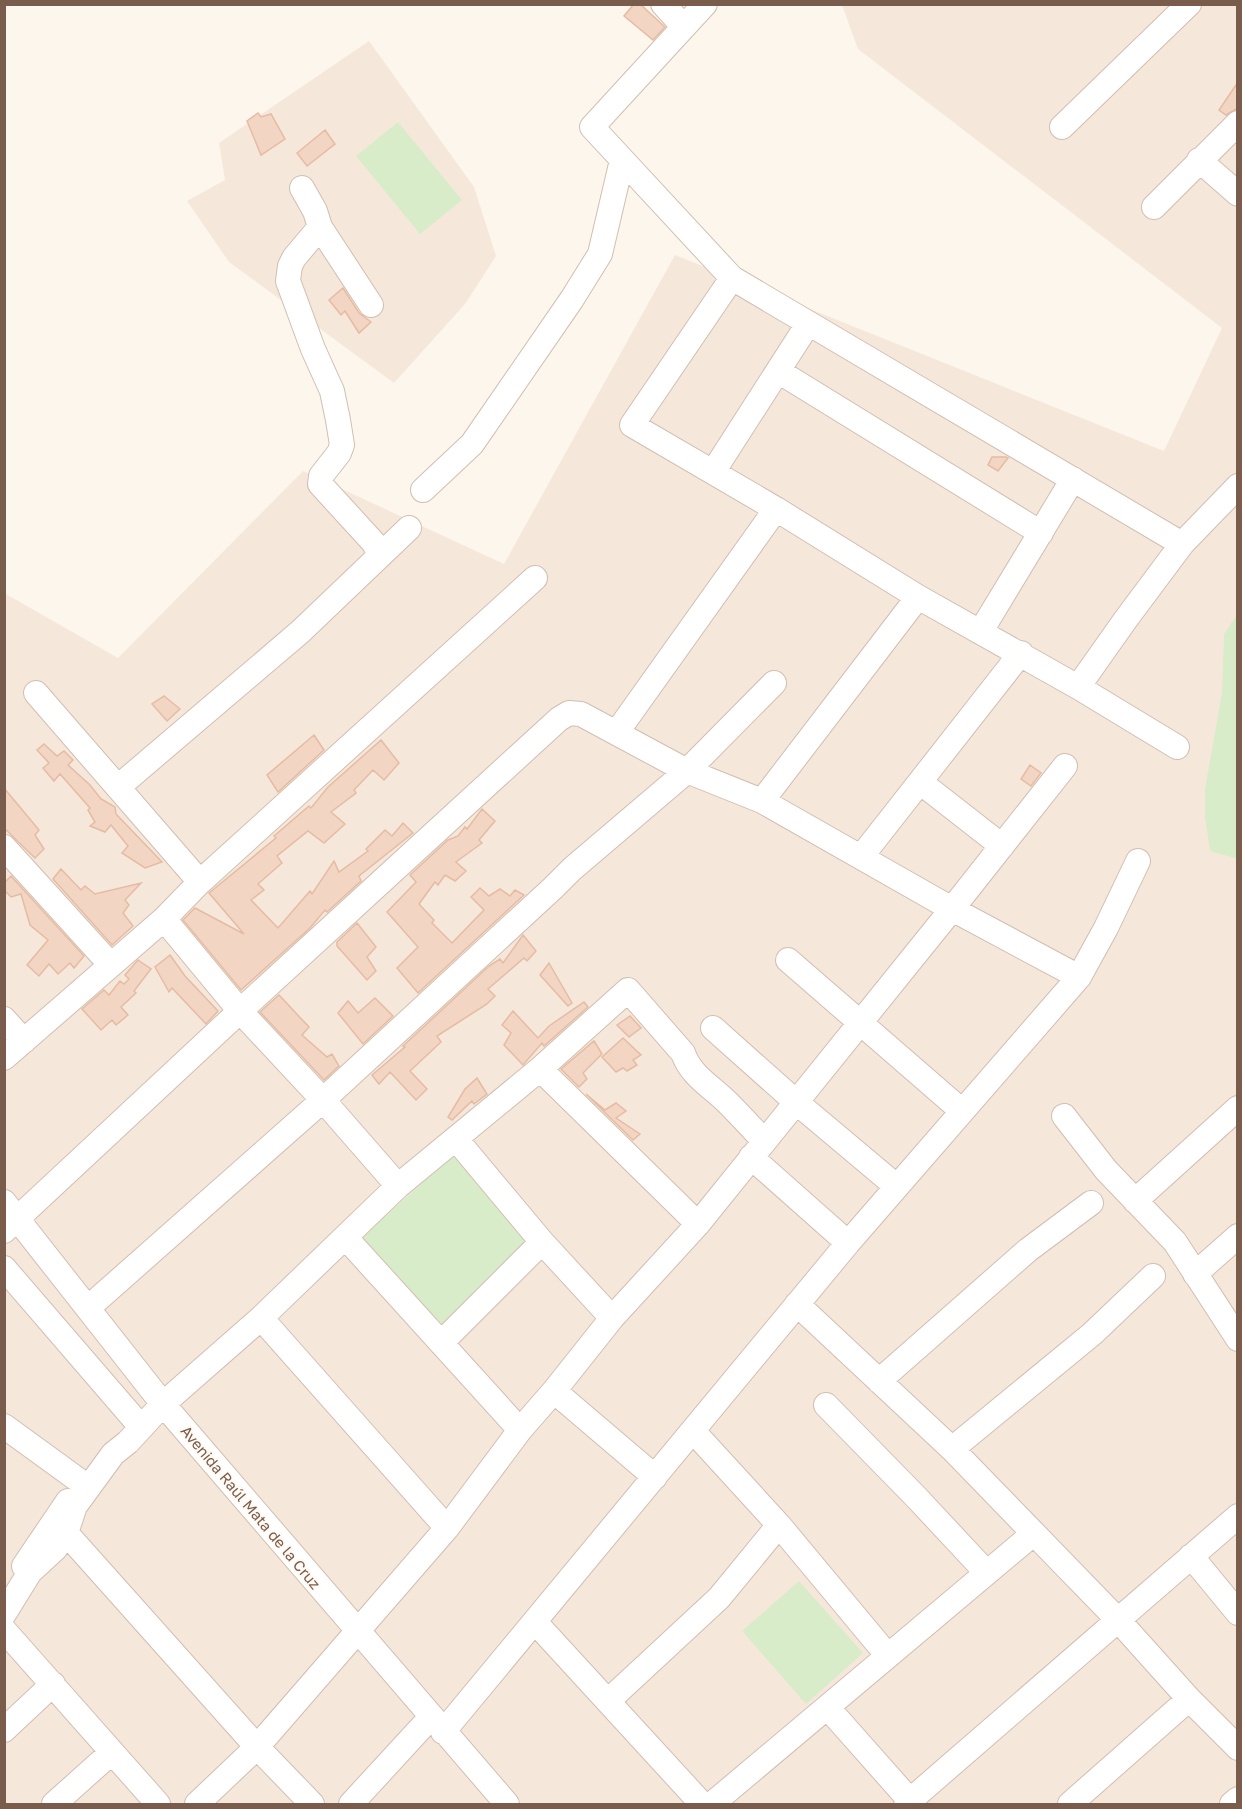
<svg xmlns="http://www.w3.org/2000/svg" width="1242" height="1809" font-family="'Golos Text',sans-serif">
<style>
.residential{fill:#f5e8da}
.green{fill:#d8ecc9}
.building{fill:#f3d5c3;stroke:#e6bba3;stroke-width:1.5}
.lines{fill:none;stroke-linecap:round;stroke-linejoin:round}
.minor-casing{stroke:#d1beb0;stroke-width:26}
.minor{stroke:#fff;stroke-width:24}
.labels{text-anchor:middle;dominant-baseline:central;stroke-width:4.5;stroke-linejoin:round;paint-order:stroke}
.street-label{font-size:15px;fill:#7a5c4d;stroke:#fffaf3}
</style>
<rect width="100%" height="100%" fill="#fdf6ec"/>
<path class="residential" d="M842 5H1237V1804H5L4 593 118 658 303 471 504 564 675 255 1164 451 1222 328 858 49Z
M369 41 474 187 496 256 465 304 394 383 229 262 187 201 225 180 219 143Z"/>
<path class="green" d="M398 122 462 200 420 234 356 156Z
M1237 615V859L1210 851 1205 817V789L1222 693 1224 634Z
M453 1155 525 1241 443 1325 359 1240Z
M799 1581 863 1653 806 1704 742 1631Z"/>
<path class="building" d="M634 4H640L665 27 653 40 624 16Z
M1238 82V108L1226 115 1219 110Z
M258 113 261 117 271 114 285 139 261 155 247 121Z
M325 130 335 144 307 166 297 153Z
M343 288 359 313 371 322 359 333 345 311 341 315 329 300Z
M992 457H1006L1008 458 998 471 988 465Z
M164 696 180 709 167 721 152 704Z
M314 735 324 750 278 792 267 775Z
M381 740 399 763 384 780 373 770 354 790 356 793 331 812 345 824 324 843 308 831 277 856 282 863 258 884 264 890 251 900 278 928 310 891 312 894 334 861 339 872 368 851 366 849 385 830 392 836 403 823 413 833 359 876 361 881 327 912 325 910 310 928 241 990 183 920 195 908 244 934 209 893 276 838 274 836 309 806 311 808 328 787Z
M44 744 57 756 64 751 73 760 68 765 90 785 101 799 115 807 116 814 162 862 145 868 122 853 128 846 111 825 105 832 90 826 95 822 88 810 90 808 60 774 54 781 43 768 49 763 37 750Z
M1030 765 1041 773 1031 786 1021 779Z
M4 788 39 830 35 835 44 849 35 858 4 828Z
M482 809 495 821 479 840 482 843 456 862 466 871 455 881 445 875 438 885 435 882 419 904 434 920 432 923 452 943 484 910 471 897 480 888 489 896 500 889 510 896 515 890 524 895 418 993 397 968 418 947 387 912 416 882 410 875 448 840 458 836 465 827 467 829Z
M61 869 81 890 85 886 95 894 141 883 125 900 129 905 123 913 133 926 112 945 53 879Z
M11 876 84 956 74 968 70 963 58 974 49 964 39 976 27 965 48 940 30 925 21 894 11 897 4 890V883Z
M357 923 376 947 367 957 376 971 367 980 337 946V942Z
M523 935 536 951 527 961 524 958 488 989 495 996 487 1004 437 1036 441 1042 410 1071 427 1089 416 1100 390 1072 379 1084 372 1075 405 1047 403 1046 489 966 500 959 503 963Z
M170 955 185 976 218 1011 206 1024 172 988 169 992 155 967Z
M138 960 151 969 134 991 136 993 121 1007 128 1015 116 1025 112 1020 101 1030 82 1009 104 990 109 995 120 981 124 984 129 979 125 975Z
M549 963 572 1003 568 1006 540 975Z
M279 995 309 1027 302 1035 327 1057 332 1054 339 1066 324 1080 260 1012Z
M375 998 393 1016 363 1044 338 1013 348 1001 358 1013Z
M584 1002 588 1007 544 1046 542 1043 523 1065 504 1045 511 1033 502 1025 513 1011 538 1038 549 1026Z
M630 1016 641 1028 629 1037 617 1025Z
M623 1038 641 1055 633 1060 637 1065 627 1071 623 1068 616 1072 602 1057Z
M594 1041 602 1054 583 1073 587 1079 579 1087 561 1069Z
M477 1078 487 1094 474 1104 472 1101 452 1120 448 1117 465 1089Z
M586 1094 605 1110 616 1103 626 1111 616 1118 640 1134 633 1140Z"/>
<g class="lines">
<g class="minor-casing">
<path id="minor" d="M663 4 684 27
M705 4 592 127 732 278 1182 544
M1062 127 1189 4
M1199 160 1238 194
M302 188 315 211 320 227 371 305
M1154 207 1238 123
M320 227 294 258 290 266 288 281 313 349 332 391 338 420 342 445 339 453 321 476 320 484 373 542 381 555
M732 278 632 425 776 509 918 597 1078 687 1177 747
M778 371 1041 533
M713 472 808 324
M423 490 472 444 572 299 600 254 622 160
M981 631 1073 479
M1078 687 1126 619 1182 544 1238 486
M36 693 200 882
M617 732 776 509
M920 782 1002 846
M118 787 300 632 409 528
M762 801 918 597
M4 847 111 965
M861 857 1021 653
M164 919 240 1011 323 1100 398 1186
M788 960 962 1111
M4 1019 24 1041
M713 1028 796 1102 896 1186
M4 1058 164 919 200 882 535 578
M540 1069 698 1224
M1064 1116 1106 1170 1175 1242 1238 1339
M456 1139 542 1242 612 1318
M751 1157 848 1243
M1135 1201 1238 1108
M4 1202 163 1404 507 1804
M4 1231 240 1011 559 719 569 713 581 714 687 771 762 801 952 909 1079 977
M346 1238 520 1430
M4 1268 141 1427
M1195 1274 1238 1236
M797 1304 952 1449 1119 1621 1189 1699 1238 1748
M89 1307 323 1100 553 888 572 869 687 771 774 683
M261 1318 447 1528
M441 1343 542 1242
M879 1381 1028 1250 1091 1203
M554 1391 655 1477
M826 1405 917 1498 986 1572
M4 1426 81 1482
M693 1431 779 1525 888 1656
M952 1449 1092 1334 1153 1276
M66 1533 257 1747 312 1804
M1191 1556 1238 1613
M24 1566 68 1501
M4 1614 30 1572 55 1549 66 1533 75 1506 113 1454 128 1442 163 1404 261 1318 398 1186 540 1069 628 990 683 1053C691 1076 711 1086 727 1102 740 1115 752 1128 764 1141
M535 1622 702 1804
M4 1630 158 1804
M608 1701 719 1598 779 1525
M828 1708 913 1804
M4 1730 53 1684
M443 1732 848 1243 1079 977 1106 928 1138 861
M54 1804 112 1752
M197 1804 257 1747 447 1528 520 1430 554 1391 612 1318 698 1224 952 909 1065 766
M351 1804 431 1717
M712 1804 1033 1534
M906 1804 1238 1516
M1070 1804 1189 1699
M1232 1804 1238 1799"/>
</g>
<use href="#minor" class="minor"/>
</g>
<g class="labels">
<g class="street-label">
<text transform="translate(251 1507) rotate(50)">Avenida Raúl Mata de la Cruz</text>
</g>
</g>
<rect width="1242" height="1809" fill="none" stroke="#7a5c4d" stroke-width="12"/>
</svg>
